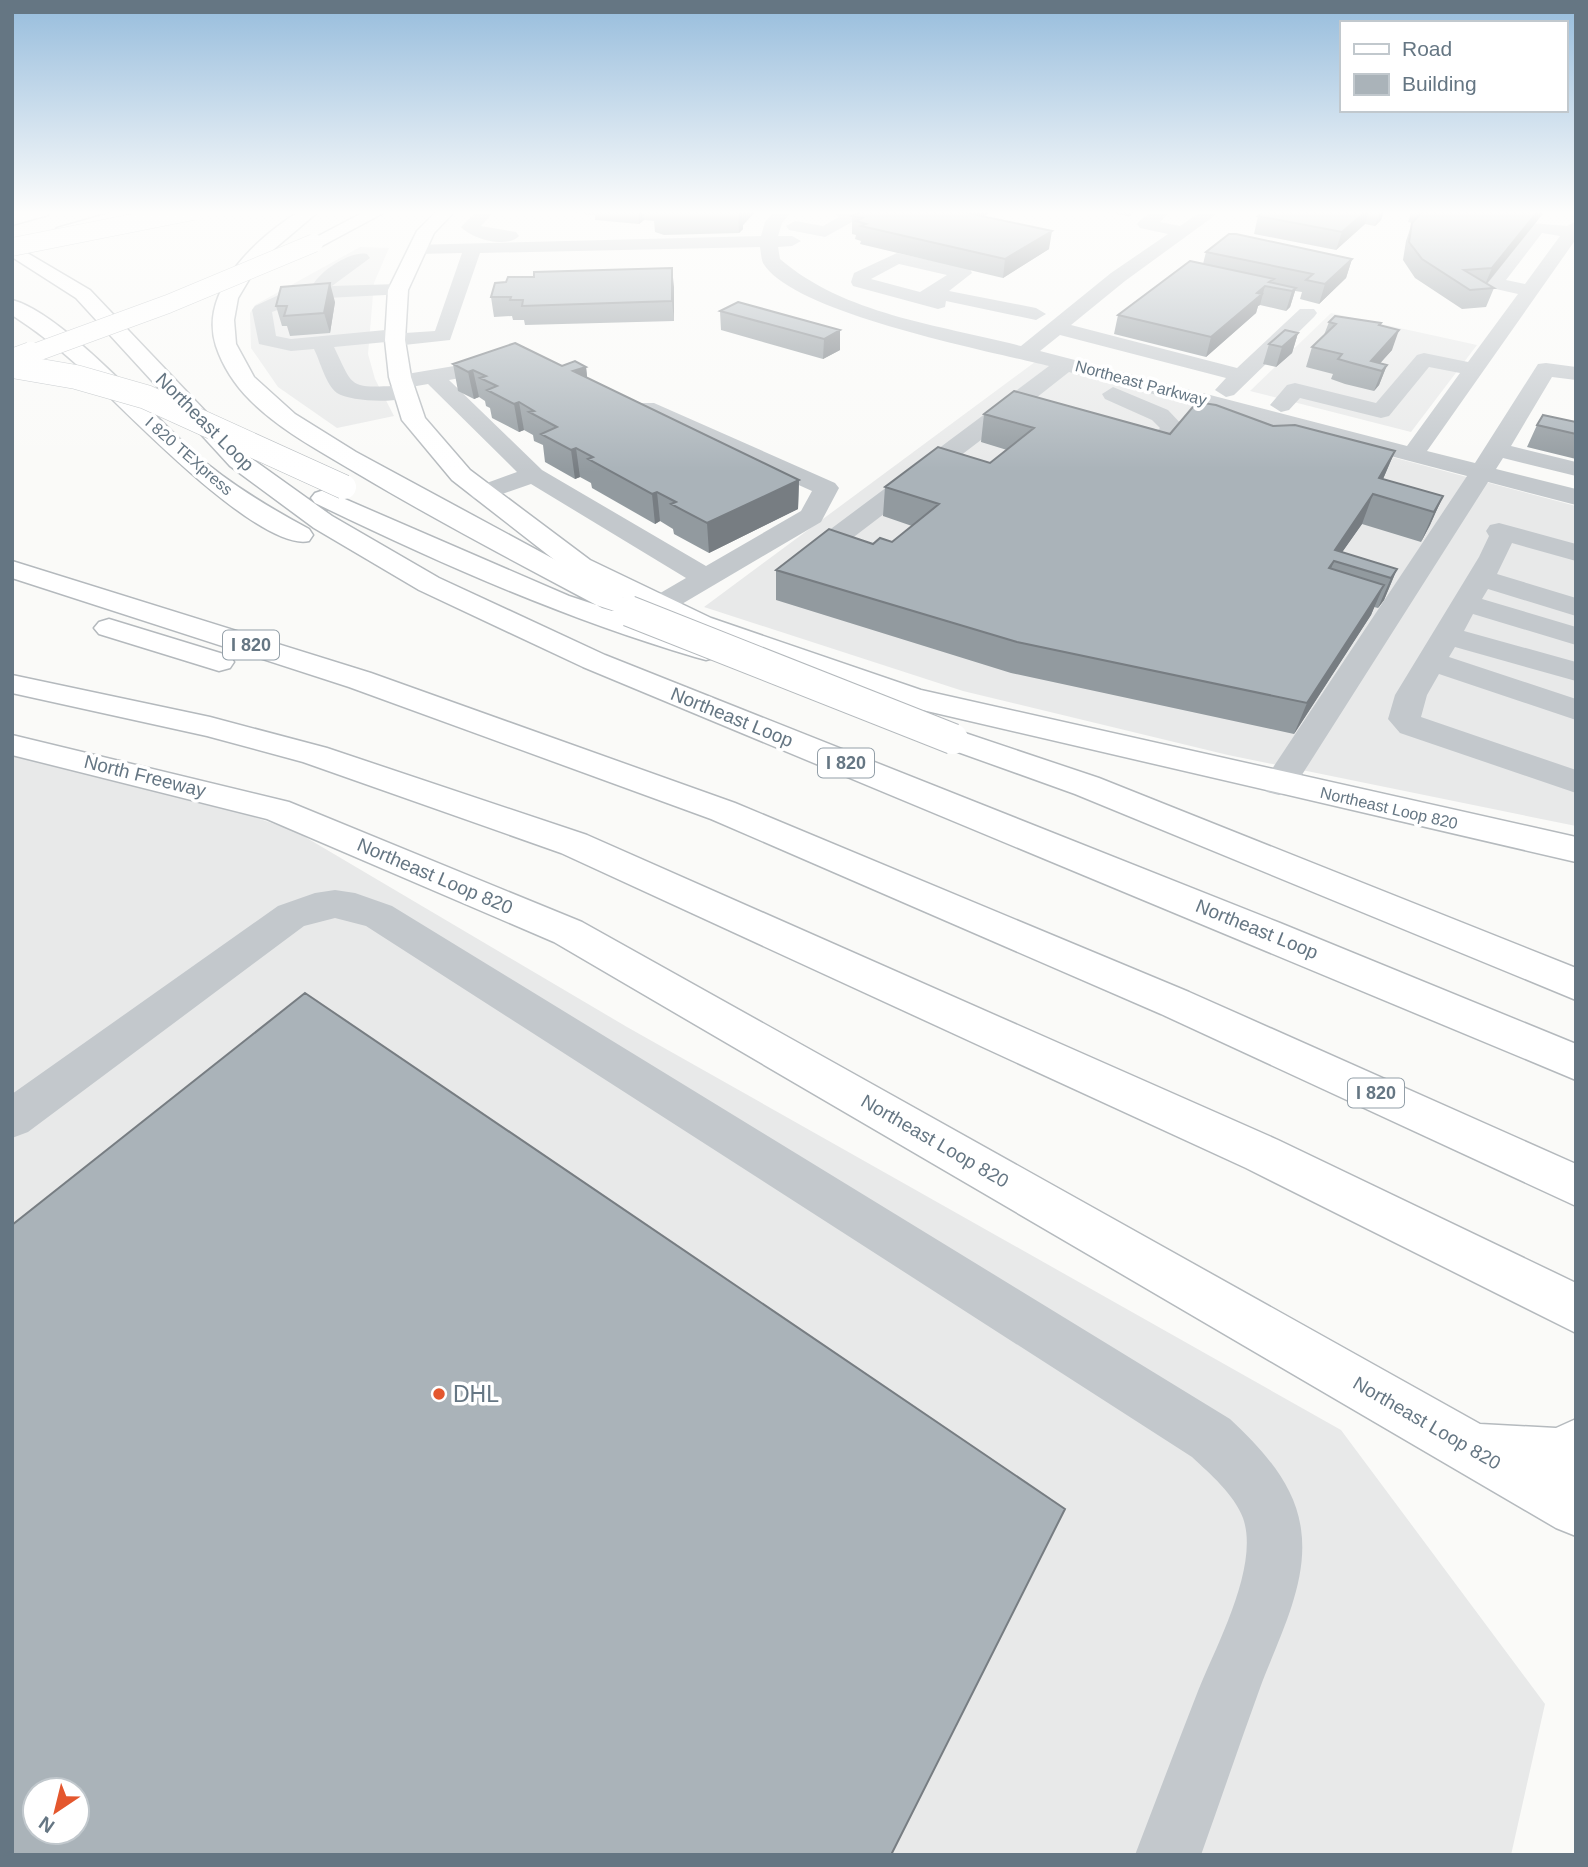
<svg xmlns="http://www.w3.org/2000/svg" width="1588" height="1867" font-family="Arial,sans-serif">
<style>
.built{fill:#e8e9e9;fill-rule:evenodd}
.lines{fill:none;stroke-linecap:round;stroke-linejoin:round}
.major-casing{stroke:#b5babe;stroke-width:3}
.highway-casing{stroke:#b4b9bd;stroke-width:3}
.minor{fill:#c3c8cc;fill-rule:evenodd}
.major{fill:#fff;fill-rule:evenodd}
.highway{fill:#fff;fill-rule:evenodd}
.highway-bridge-far2-casing{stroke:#b4b9bd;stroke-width:19;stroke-linecap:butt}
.highway-bridge-far1-casing{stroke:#b4b9bd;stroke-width:25;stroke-linecap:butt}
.highway-bridge-casing{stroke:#b4b9bd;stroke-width:32;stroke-linecap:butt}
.highway-bridge-far2{stroke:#fff;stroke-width:18}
.highway-bridge-far1{stroke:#fff;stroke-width:24}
.highway-bridge{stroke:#fff;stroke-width:30}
.wall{fill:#929a9f}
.shaded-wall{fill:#777d82}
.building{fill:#aab3b9;stroke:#777d82;stroke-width:2;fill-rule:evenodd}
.poi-dot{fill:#e4572e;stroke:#fff;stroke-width:2.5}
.labels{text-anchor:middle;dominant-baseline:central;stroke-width:7;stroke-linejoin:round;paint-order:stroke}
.far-street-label{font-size:16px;fill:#657683;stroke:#fff}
.shield{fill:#fff;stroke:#939fa8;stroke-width:2}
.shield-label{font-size:18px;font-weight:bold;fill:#657683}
.street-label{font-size:19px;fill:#657683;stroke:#fff}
.near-poi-label{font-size:23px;fill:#657683;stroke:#fff;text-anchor:start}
</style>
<rect width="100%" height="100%" fill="#fafaf8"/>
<path class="built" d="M360 247 389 248 374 283 368 354 375 379 394 416 337 428 278 387 251 348 250 313 255 305Z
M1331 313 1477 345 1411 432 1250 391Z
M1035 362 1576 506V826L1228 755 963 691 704 607Z
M12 749 109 767 295 831 627 1027 1341 1430 1545 1704 1511 1855H12ZM35 1790H77V1832H35Z"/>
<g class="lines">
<g class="major-casing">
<path id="major" d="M437 211H455L434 233 408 290 405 340 411 377 425 418 470 470 590 560 711 618 921 690 1576 837V862L901 705 691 630 570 572 452 480 402 420 389 377 385 340 388 290 417 231Z
M12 735 289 802 582 922 1480 1424 1556 1428 1576 1419V1536L1556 1528 554 942 267 819 12 755Z"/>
</g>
<g class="highway-casing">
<path id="highway" d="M24 211H50L48 215 12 225V215Z
M117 211H143L141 215 63 237 54 232 57 228Z
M300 211H319L260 261 238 298 234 320 236 344 254 377 295 414 356 452 622 596 626 602 622 608 612 611 602 608C521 565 439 522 360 475 322 452 281 431 250 400 235 385 223 367 216 346 198 290 258 237 300 211Z
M366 211H387L320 247H308L305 243Z
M12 244 90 290 248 456 332 516 439 578 605 655 1280 923 1576 1044V1080L583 667 419 590 314 528 230 466 76 298 12 257Z
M12 300C61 312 153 415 193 452 228 483 268 507 309 529L313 535 309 541C258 553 115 400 76 364 56 346 35 330 12 315Z
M324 490 569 596 717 645 721 651 717 657 706 660 695 657C563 618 439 563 315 503L311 498 315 493Z
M12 561 371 673 735 803 1189 992 1576 1164V1206L1161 1014 711 819 349 687 12 578Z
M109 619 230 656 234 662 230 668 219 671 99 634 94 628 99 622Z
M815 669 923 691 928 698 923 705 912 708 804 685 800 678 804 671Z
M12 675 210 717 327 748 587 835 1278 1140 1576 1283V1333L1246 1168 561 853 303 762 207 736 12 693Z
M953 729 1099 778 1576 968V1000L1075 794 941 746 937 739 941 732Z"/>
</g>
<path class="minor" d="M477 211H490L492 214 481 226 516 232 519 236C507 249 472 239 461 227Z
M774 211H792L782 223 778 236H792L801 241 792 246 778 247 780 259C845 315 940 325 1021 346L1111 273 1168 234 1140 228 1137 224C1147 212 1156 211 1171 211L1160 222 1180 226 1202 211H1221L1125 281 1071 325 1237 368 1300 309H1314L1317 313 1314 317 1234 395 1226 397 1215 390 1226 378 1060 335 1040 351 1407 446 1460 373 1429 367 1389 416 1381 418 1300 398 1289 410 1281 412 1270 405 1287 385 1295 383 1376 403 1417 355 1424 353 1468 362 1518 294 1487 287 1485 283 1487 279 1532 223 1567 226 1576 221V239L1427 451 1475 463 1538 364 1546 363 1576 367V380L1552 377 1511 446 1576 462V476L1503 458 1496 469 1576 489V505L1488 482 1291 792 1279 795 1267 792 1262 784 1467 476 1069 372 1036 398 1070 406 1073 411 1070 416 1062 418 1023 408 838 549H820L816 543 820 537 1049 366C989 351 792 313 763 263 761 258 761 252 760 247L480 253 450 340 395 346 386 342 334 347C353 386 348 388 393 386L390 382 393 377 401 375 507 357 515 358 518 363 515 368 449 380 542 470 706 566 801 511 812 491 638 413 635 408 638 403H654L835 483 839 488 821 522 670 611 660 614 650 611 646 605 650 599 686 578 531 484 482 501 473 498 469 493 473 488 517 472 428 384 411 387 416 392C407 405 351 402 337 393 326 385 320 361 314 349L291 351 259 344 252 310 255 306 283 293 312 287C318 272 351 250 367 254L370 258 332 286 398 284 408 290 405 294 307 299 272 312 276 336 291 339 396 329 405 333 435 331 462 253 417 254 408 249 411 245 761 236 765 222ZM1542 233 1560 236 1525 284 1506 280Z
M833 211H852L859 218 825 237 789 230 786 226 795 221 823 226 839 217Z
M897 253 970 269 972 273 949 291 1036 308 1046 314 1036 320 946 301 945 307 938 309 853 286 851 282 854 273ZM899 264 947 275 920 292 871 279Z
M1113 387 1168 410 1185 428 1171 444 1163 446 1112 432 1108 427 1112 422 1120 420 1158 430 1160 428 1152 420 1105 399 1102 394Z
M1499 523 1576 544V561L1512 543 1497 574 1576 598V616L1488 589 1482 599 1576 627V645L1473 614 1464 631 1576 662V681L1455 647 1449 657 1576 699V720L1439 674 1427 695 1421 717 1576 770V793L1400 733 1388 719 1395 695 1479 557 1489 536 1486 531 1490 525Z
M335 890 355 893 392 906 1230 1419C1262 1449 1295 1484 1301 1529 1309 1583 1278 1639 1260 1688 1240 1743 1221 1799 1201 1855H1135C1156 1800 1177 1745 1198 1691 1216 1646 1260 1566 1243 1518 1234 1494 1210 1474 1192 1457L366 926 335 918 304 926 28 1132 12 1138V1094L278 906 315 893Z"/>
<use href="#major" class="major"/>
<use href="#highway" class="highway"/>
<g class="highway-bridge-far2-casing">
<path id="highway-bridge-far2" d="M12 247 193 211
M26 356 168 304 314 243"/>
</g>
<g class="highway-bridge-far1-casing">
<path id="highway-bridge-far1" d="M12 361 31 354
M12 366 76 377 146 397 344 487"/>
</g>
<g class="highway-bridge-casing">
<path id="highway-bridge" d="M629 611 953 739"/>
</g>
<use href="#highway-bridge-far2" class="highway-bridge-far2"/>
<use href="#highway-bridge-far1" class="highway-bridge-far1"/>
<use href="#highway-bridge" class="highway-bridge"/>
</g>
<path class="wall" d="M554 211H756L743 225V229L739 233 664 235 655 232 654 221 644 220 639 224 595 220V215Z
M863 211H993L983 216 1049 249 1003 278 860 244 861 241 855 239 856 235 852 234V216Z
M1096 211H1135L1130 216Z
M1265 211H1384L1381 220 1375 226 1365 224 1336 250 1254 234 1258 216Z
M1412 211H1545L1487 284 1494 288 1486 307 1462 309 1415 278 1403 260 1406 241 1412 223 1408 222Z
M1206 252 1352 259 1346 278 1319 304 1300 299 1302 292 1295 291 1290 307 1286 311 1260 305 1258 306 1256 313 1206 357 1114 334 1118 315 1203 264Z
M672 268 674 321 525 325 524 320H513L512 316 494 317 491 297 506 282 534 277Z
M335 302 330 333 290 336 287 326H282L276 306Z
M720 311 840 330V350L823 359 721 330Z
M1329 322 1380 325 1392 350 1380 363 1387 365 1379 385 1374 391 1345 384 1331 379 1333 374 1306 367 1312 347 1324 335Z
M1298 333 1292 353 1276 367 1263 364 1269 344Z
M453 364 586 367 587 378 799 480 798 509 709 553 674 534 673 529 660 521 655 524 592 488 591 483 580 477 575 479 545 462 543 445 534 441 533 435 524 430 519 432 492 418 490 408 486 406 485 401 479 397 474 399 458 391Z
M984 414 1170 434 1273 426 1395 451 1383 479 1443 496 1430 525 1421 542 1362 524 1342 552 1397 569 1384 600 1378 608 1374 607 1371 615 1294 734 1011 673 776 600V570L873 544 892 542 912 526 883 516 885 487 990 463 1007 450 981 442Z
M1576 422V459L1527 447 1537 425Z"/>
<path class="shaded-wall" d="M638 211H643L644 220 639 224Z
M738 211H756L743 225V229L739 233Z
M975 211H993L974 221Z
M1366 211H1369L1365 224 1336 250 1342 232Z
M1380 211H1384L1381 220 1375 226Z
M1538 211H1545L1484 287 1492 268Z
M1052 231 1049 249 1003 278 1005 259Z
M1352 259 1346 278 1319 304 1325 284Z
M672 268 674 287V321L672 301Z
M330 283 335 302 330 333 324 313Z
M1265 286 1260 305 1258 306 1256 313 1206 357 1211 337Z
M1296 288 1290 307 1286 311 1292 291Z
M840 330V350L823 359 824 339Z
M1399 330 1392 350 1375 369 1371 361Z
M1298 333 1292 353 1276 367 1282 347Z
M1387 365 1379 385 1374 391 1382 371Z
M586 367 589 394 573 371Z
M473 370 479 397 474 399 468 372Z
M519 402 524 430 519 432 514 404Z
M576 448 580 477 575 479 571 450Z
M1395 451 1383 479 1373 494 1362 524 1336 561H1334L1322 591 1335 550Z
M799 480 798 509 709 553 707 523Z
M657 492 660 521 655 524 652 494Z
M1443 496 1430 525 1421 542 1434 512Z
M1397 569 1384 600 1378 608 1391 578Z
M1384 585 1371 615 1294 734 1307 703Z"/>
<path class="building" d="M863 211H958L1052 231 1005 259 861 226 866 224 856 221 862 218 852 216Z
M1265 211H1366L1342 232 1258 216Z
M1423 211H1538L1492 268 1464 270 1494 288 1470 290 1422 259 1409 242 1412 223Z
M1229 234H1236L1352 259 1325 284 1306 280 1313 274 1206 252Z
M1190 261 1274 279 1269 282 1296 288 1292 291 1265 286 1257 293 1262 294 1211 337 1118 315Z
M672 268V301L522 306 523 300H510L511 297H491L495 283 506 282 508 277H534V272Z
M330 283 324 313 284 316 287 306H276L281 287Z
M738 302 840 330 824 339 720 311Z
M1335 316 1381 323 1379 325 1399 330 1371 361 1387 365 1382 371 1352 363 1338 359 1342 354 1312 347 1336 324 1329 322Z
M1285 330 1298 333 1282 347 1269 344Z
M515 343 562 366 575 361 586 367 573 371 799 480 707 523 671 504 676 502 657 492 652 494 588 459 593 457 576 448 571 450 541 434 557 427 529 412 534 411 519 402 514 404 487 390 497 386 480 378 486 376 473 370 468 372 453 364Z
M1014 391 1170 434 1197 402 1216 405 1273 426 1295 425 1395 451 1379 478 1443 496 1434 512 1373 494 1335 550 1397 569 1391 578 1334 561 1329 568 1384 585 1307 703 1017 642 776 570 829 529 873 544 880 538 892 542 939 504 885 487 938 447 990 463 1034 428 984 414Z
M1543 415 1576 422V434L1537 425Z
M305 993 1065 1509 891 1855H12V1225ZM35 1790H77V1832H35Z"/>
<linearGradient id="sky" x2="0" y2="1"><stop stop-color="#96bcdc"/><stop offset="0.45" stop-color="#fdfdfc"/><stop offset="1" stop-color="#fdfdfc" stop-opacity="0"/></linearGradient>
<rect width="1588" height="472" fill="url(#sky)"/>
<circle class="poi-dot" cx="439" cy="1394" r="7"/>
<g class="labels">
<g class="far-street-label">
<text transform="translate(1141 383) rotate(15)">Northeast Parkway</text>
<text transform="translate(189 456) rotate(41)">I 820 TEXpress</text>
<text transform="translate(1389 808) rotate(13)">Northeast Loop 820</text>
</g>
<g class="shield">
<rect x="223" y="630.5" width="56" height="29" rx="5"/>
<rect x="818" y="748.5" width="56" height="29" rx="5"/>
<rect x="1348" y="1078.5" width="56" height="29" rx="5"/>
</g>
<g class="shield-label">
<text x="251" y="645">I 820</text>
<text x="846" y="763">I 820</text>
<text x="1376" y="1093">I 820</text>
</g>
<g class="street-label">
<text transform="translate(205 422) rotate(45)">Northeast Loop</text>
<text transform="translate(732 717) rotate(22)">Northeast Loop</text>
<text transform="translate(145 776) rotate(14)">North Freeway</text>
<text transform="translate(435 876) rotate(23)">Northeast Loop 820</text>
<text transform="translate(1257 929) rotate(22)">Northeast Loop</text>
<text transform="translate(935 1141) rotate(30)">Northeast Loop 820</text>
<text transform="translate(1427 1423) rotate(30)">Northeast Loop 820</text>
</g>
<g class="near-poi-label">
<text x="453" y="1394">DHL</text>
</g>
</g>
<rect width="1588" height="1867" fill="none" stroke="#657683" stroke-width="28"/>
<rect x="1340" y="21" width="228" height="91" fill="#ffffff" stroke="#c1c8cd" stroke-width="2"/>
<rect x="1354" y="44" width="35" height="10" fill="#ffffff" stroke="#c1c8cd" stroke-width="2"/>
<text x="1402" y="56" font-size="21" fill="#657683">Road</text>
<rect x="1354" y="74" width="35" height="21" fill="#aab3b9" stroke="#c1c8cd" stroke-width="2"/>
<text x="1402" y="91" font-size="21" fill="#657683">Building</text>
<g transform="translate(56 1811) rotate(215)"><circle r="33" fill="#ffffff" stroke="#c1c8cd" stroke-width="2"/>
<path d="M0-5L12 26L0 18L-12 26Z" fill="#e4572e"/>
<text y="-10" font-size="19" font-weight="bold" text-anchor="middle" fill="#657683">N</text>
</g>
</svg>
